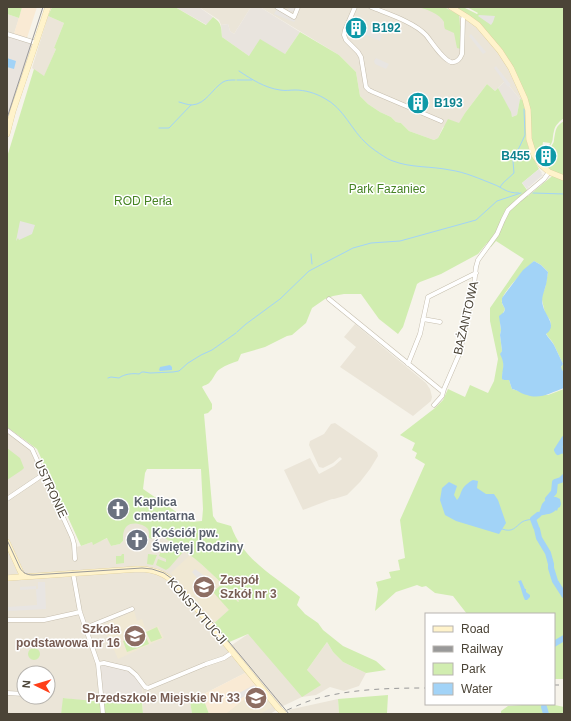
<svg xmlns="http://www.w3.org/2000/svg" width="571" height="721" font-family="Helvetica,sans-serif">
<style>
.residential{fill:#ebe5d8;fill-rule:evenodd}
.commercial{fill:#f9ead4}
.industrial{fill:#e9e4de}
.education{fill:#f0e8d3}
.green{fill:#d1edb0;fill-rule:evenodd}
.parking{fill:#e8e5e2}
.water{fill:#a2d3f7}
.lines{fill:none;stroke-linecap:round;stroke-linejoin:round}
.stream{stroke:#a2d3f7;stroke-width:1}
.river{stroke:#a2d3f7;stroke-width:6}
.street-casing{stroke:#c6beae;stroke-width:5}
.secondary-casing{stroke:#dac996;stroke-width:6}
.street{stroke:#fff;stroke-width:4}
.secondary{stroke:#fff3cb;stroke-width:5.5}
.tram{stroke:#999;stroke-width:1}
.rail{stroke:#999;stroke-width:1;stroke-dasharray:5 5;stroke-linecap:butt}
.secondary-bridge-casing{stroke:#dac996;stroke-width:6;stroke-linecap:butt}
.secondary-bridge{stroke:#fff3cb;stroke-width:5.5}
.labels{text-anchor:middle;dominant-baseline:central;stroke-width:3;stroke-linejoin:round;paint-order:stroke}
.culture-label{font-size:12px;font-weight:bold;fill:#0d838f;stroke:#fff;text-anchor:start}
.park-label{font-size:12px;fill:#468424;stroke:#fff}
.street-label{font-size:12px;fill:#4b4437;stroke:#fff}
.worship-label{font-size:12px;font-weight:bold;fill:#5b616d;stroke:#fff;text-anchor:start}
.education-label{font-size:12px;font-weight:bold;fill:#785e54;stroke:#fff;text-anchor:end}
</style>
<rect width="100%" height="100%" fill="#f6f3ea"/>
<path class="residential" d="M199 7H251L234 34 230 31 228 24 221 25 219 20Z
M260 7H451L474 21 511 68 523 100 520 99 505 81 495 91 487 84 465 113 459 124 443 127 438 138 434 140 409 131 401 123 396 122 391 117 380 112 368 104 360 96 356 72 339 55Z
M7 14 19 18 14 34 7 31Z
M48 16 64 23 54 48 56 49 44 77 32 68Z
M355 324 426 383 430 389 432 397 431 401 413 416 340 367 356 347 344 337Z
M335 423 377 452 378 456 370 469 360 482 347 495 334 499H332L303 510 284 470 310 458 319 474 334 466 342 459 340 457 333 463 323 468 319 467 309 445 310 441 324 434 331 424Z
M7 430 32 449 75 547 81 546 92 542 93 544 108 538 111 546 120 544 123 541 110 515 114 504 192 556 212 574 239 601 211 626 229 647 248 634 307 670 327 642 333 652 343 662 366 673 359 686 344 691 330 687 316 695 302 697 283 706 270 714H226L245 673 190 701 192 714H143L142 683 102 703 64 698 61 714H7ZM24 673H48V697H24Z
M338 699 339 714H291L288 710Z"/>
<path class="commercial" d="M22 7H37L27 38 14 34Z
M245 673 259 688 226 714H209L202 695Z"/>
<path class="industrial" d="M175 7H199L213 17 207 25Z
M251 7H260L300 32 285 54 249 56 222 37 221 25 228 24 230 31 234 34Z
M7 34 36 43 7 134Z
M505 81 520 99 517 115 512 117 510 112 498 88Z
M98 664 129 669 142 683V700L127 698 126 704 102 703Z"/>
<path class="education" d="M190 555 211 573 239 601 214 623 171 573Z
M134 611 137 621 142 619 146 631 158 626 164 638 118 659 112 645 106 634 109 633 105 624Z
M259 688 272 707 260 714H226Z"/>
<path class="green" d="M7 7H22L19 18 7 14Z
M52 7H175L206 25 213 17C222 23 221 27 222 37L249 56 260 39 285 54 300 32 339 55 356 72 360 96 368 104 380 112 391 117 396 122 401 123 409 131 434 140 438 138 448 119 459 123 465 113 487 84 495 91 498 88 511 112 512 117 517 115 520 99 523 100 526 115V139L530 152 539 169 522 183 527 190 525 193 528 196 551 177 552 176 564 180V372L561 370V367L563 364C560 358 557 351 554 345 552 340 548 338 546 333L551 326 550 320 545 313 542 300V295L545 288 548 272 541 265 534 261C527 268 503 291 502 300 501 304 504 306 505 309L503 313 500 323 501 330 500 335 502 351C500 355 502 355 503 360 505 365 503 371 502 376L504 380H509L512 389 519 391 548 395 564 389V679H554V614H467L453 596 435 593 426 586 422 587 417 585 396 592 375 611 378 589 376 582 391 578 389 572 400 570 398 560 405 558 400 520 425 464 415 458 417 453 412 450 415 443 400 435 435 408 443 400 448 389 465 397 470 385 488 393 494 381 498 359 490 321V308L524 259 496 241 491 247 487 243 478 254 441 274 420 282 417 284 403 327 398 334 379 319 361 294H344L333 296 325 299 312 308 306 323 292 335 287 336 265 347 241 354 238 361C232 363 226 365 220 369 215 372 214 378 210 382 208 385 204 385 202 387L212 404V409L208 413 204 414 213 516 217 522 231 526C243 560 273 575 300 597L297 605 305 614 318 623 323 630 343 646 376 661 386 670 366 673 343 662 333 652 327 642 307 670 321 685 302 697 248 634 227 643 211 626 231 608 229 610 213 592 222 584 238 602 239 601C220 582 202 562 180 548L183 552 169 568 166 570 156 565 158 559 166 562V559L159 556 160 553H168V543L177 549 178 547 153 530 152 532V539L149 538C149 535 149 531 148 529 144 524 132 521 127 526 123 530 123 535 123 541L120 544 111 546 107 538 93 545 92 542 81 546 37 449 7 427V157L34 69 44 76 56 49 54 48 64 23 48 16ZM147 469H201L203 509 202 521 191 522 143 489 145 473Z
M418 7H444L459 15 460 26H461V49L457 48 454 33 445 29C444 27 444 24 444 22 440 14 426 9 418 7Z
M452 7H463L477 14 478 13 467 7H564V118C560 121 555 125 554 131 552 138 554 141 549 147L550 143 543 142 542 149 548 152V155L545 154 544 157 548 159 545 167 542 165 530 144 528 111 511 68 478 24Z
M564 121V176L546 168C550 161 549 156 550 149 551 145 554 144 554 140 556 129 555 127 564 121Z
M7 448 20 458 24 468 22 470 7 480Z
M122 554H124V563L116 564V556H121Z
M148 554 157 555 153 565 147 564Z
M157 627 162 638 151 642 146 632Z
M144 632 149 644 127 652 123 641Z
M28 654a6 6 0 1 1 12 0a6 6 0 1 1-12 0Z
M202 695 209 714H192L190 701Z
M388 695 387 713 339 714 338 699Z
M63 698 125 704 126 698 142 700 143 714H61Z
M536 704H550L564 707V714H501V711L508 706Z"/>
<path class="parking" d="M278 7 287 11 289 8 287 7H297L295 12H293L290 11 289 13 296 18 294 22 274 14Z
M479 15 495 16 493 22 491 25 478 16Z
M360 25 382 35 380 41 362 33 360 29Z
M471 34 486 52 483 54 469 36Z
M376 58 389 64 386 69 375 64 374 61Z
M496 66 511 85 508 87 494 68Z
M539 169 542 173 541 174 543 175 529 187 527 185 529 188 527 189 522 183Z
M20 221 35 225 32 234 19 240 18 238 16 241Z
M195 569 213 582 206 589 192 572Z
M38 582H45L46 609 8 611V607L37 605 36 589 20 590V587L36 586V589H38Z
M254 685 256 689 240 699 231 704 226 695 235 691 237 694Z"/>
<path class="water" d="M7 58 16 61 14 69 7 67Z
M534 261 541 265 548 272C547 277 547 283 545 288 543 295 541 299 543 306 545 316 558 325 546 334 548 338 552 341 554 345 557 351 560 358 563 364L561 367 562 370 564 372V388C552 392 540 400 527 395 521 394 518 390 512 389L509 380H504L502 379C502 367 506 366 500 354L502 351 500 335 501 330 499 316 504 312 505 309 502 303V298L523 270Z
M170 365 172 367V370L160 371 159 370 160 367Z
M473 480 478 481 477 488 486 494H494L498 500 506 523 499 534 456 521 445 515 440 500 442 488 449 482 457 486 454 495 457 500C460 497 460 494 462 490 464 486 469 482 473 480Z
M550 492 553 494V497H556L560 499 561 504 560 507 558 508 557 511 556 510C552 514 548 514 543 515 539 516 536 518 533 520H532V518L539 513 542 504 549 496Z
M519 581 521 580 525 589H526V592L530 595V597L527 600H525C522 594 521 586 518 581Z"/>
<g class="lines">
<path class="stream" d="M239 71C251 79 265 88 280 90 285 91 290 90 295 90 305 90 315 93 324 98 344 108 351 130 367 144 371 148 388 160 393 161 411 168 431 166 450 170 465 172 480 179 493 184 504 188 505 193 519 193
M237 80H252
M179 102C183 103 188 105 192 105 206 104 212 89 223 82 226 80 231 80 235 80
M159 128H169L191 105
M500 187 503 183 514 173 513 161 514 154 519 148 525 135 524 109
M533 193 564 194
M311 254 312 264
M237 332 246 324 280 299 309 271 353 248 371 243 400 241 476 220 497 201 521 193
M108 378 111 377 119 378C124 374 133 373 139 374L142 372H144L150 373 173 372 179 371 188 363 201 355 212 350 236 333
M502 529C513 533 515 527 522 522 525 520 529 520 532 519"/>
<path class="river" d="M564 439 557 450 558 452 562 450 564 451
M548 499 554 492 555 482 561 480 564 477
M538 515 533 519 536 527 537 529 539 538 548 553 551 564V568L555 581 564 595
M554 644 564 638
M544 707 546 714"/>
<g class="street-casing">
<path id="street" d="M277 7 294 17 298 7
M355 7 345 30 344 35 346 40 358 52 361 57 366 87 369 90 373 92 441 121
M371 7C388 14 414 22 426 35 432 42 442 59 451 62 457 63 460 59 462 54L463 19 464 15
M7 34 36 43
M329 299 443 392
M423 319 440 322
M408 364 420 334 428 297 476 273
M434 405 442 396 444 389 460 352 474 285 476 267 478 260 497 234 503 220 508 210 519 200 544 179 549 172
M7 430 32 449 72 537 74 544 75 559
M7 499 44 474
M73 573 80 612 98 664 103 714
M7 620H44L80 612
M85 628 132 609
M98 664 104 663 129 669 136 675 145 687 148 688 206 664 224 658 233 652
M7 693 24 694"/>
</g>
<g class="secondary-casing">
<path id="secondary" d="M451 7 467 17 478 25 500 51 511 68 525 99 528 110 529 139 534 155 541 165 549 172 564 178
M7 134 13 111 48 7
M7 542 23 577
M7 578 138 569C158 569 169 576 182 590L278 708"/>
</g>
<use href="#street" class="street"/>
<use href="#secondary" class="secondary"/>
<path class="tram" d="M7 118 43 7
M7 540 20 568C23 573 27 575 33 575L142 568 152 569 164 573 175 581 194 604 215 625 289 714"/>
<path class="rail" d="M554 685H564
M278 714C290 709 302 703 315 699 351 689 389 688 426 688"/>
<g class="secondary-bridge-casing">
<path id="secondary-bridge" d="M278 708 284 714"/>
</g>
<use href="#secondary-bridge" class="secondary-bridge"/>
</g>
<defs>
<g id="building-disc" transform="scale(1.15)"><circle r="9.5" fill="#0f9aa8" stroke="#fff"/><path d="M-4-6H4V6H1V3H-1V6H-4ZM-2.5-4.3h1.7v1.8h-1.7ZM.8-4.3h1.7v1.8H.8ZM-2.5-1h1.7V.8h-1.7ZM.8-1h1.7V.8H.8Z" fill="#fff"/></g>
<g id="church-disc" transform="scale(1.15)"><circle r="9.5" fill="#6b7280" stroke="#fff"/><path d="M-1.2-6h2.4v3.5h3.3v2.4h-3.3V6h-2.4V-.1h-3.3v-2.4h3.3Z" fill="#fff"/></g>
<g id="school-disc" transform="scale(1.15)"><circle r="9.5" fill="#8d6e63" stroke="#fff"/><path d="M0-5L7-2L0 1L-7-2ZM-4 1L0 2.5L4 1V4Q0 6-4 4Z" fill="#fff"/></g>
</defs>
<g fill-rule="evenodd">
<use href="#building-disc" x="356" y="28"/>
<use href="#building-disc" x="418" y="103"/>
<use href="#building-disc" x="546" y="156"/>
<use href="#church-disc" x="118" y="509"/>
<use href="#church-disc" x="137" y="540"/>
<use href="#school-disc" x="204" y="587"/>
<use href="#school-disc" x="135" y="636"/>
<use href="#school-disc" x="256" y="698"/>
</g>
<g class="labels">
<g class="culture-label">
<text x="372" y="28">B192</text>
<text x="434" y="103">B193</text>
<text x="530" y="156" text-anchor="end">B455</text>
</g>
<g class="park-label">
<text x="387" y="189">Park Fazaniec</text>
<text x="143" y="201">ROD Perła</text>
</g>
<g class="street-label">
<text transform="translate(466 318) rotate(-77)">BAŻANTOWA</text>
<text transform="translate(51 489) rotate(65)">USTRONIE</text>
<text transform="translate(197 611) rotate(49)">KONSTYTUCJI</text>
</g>
<g class="worship-label">
<text x="134" y="502">Kaplica<tspan x="134" dy="14">cmentarna</tspan></text>
<text x="152" y="533">Kościół pw.<tspan x="152" dy="14">Świętej Rodziny</tspan></text>
</g>
<g class="education-label">
<text x="220" y="580" text-anchor="start">Zespół<tspan x="220" dy="14">Szkół nr 3</tspan></text>
<text x="120" y="629">Szkoła<tspan x="120" dy="14">podstawowa nr 16</tspan></text>
<text x="240" y="698">Przedszkole Miejskie Nr 33</text>
</g>
</g>
<rect width="571" height="721" fill="none" stroke="#4b4437" stroke-width="16"/>
<rect x="425" y="613" width="130" height="92" fill="#ffffff" stroke="#b7b4af"/>
<rect x="433" y="626" width="20" height="6" fill="#fff3cb" stroke="#b7b4af"/>
<text x="461" y="633" font-size="12" fill="#4b4437">Road</text>
<rect x="433" y="646" width="20" height="6" fill="#999999" stroke="#b7b4af"/>
<text x="461" y="653" font-size="12" fill="#4b4437">Railway</text>
<rect x="433" y="663" width="20" height="12" fill="#d1edb0" stroke="#b7b4af"/>
<text x="461" y="673" font-size="12" fill="#4b4437">Park</text>
<rect x="433" y="683" width="20" height="12" fill="#a2d3f7" stroke="#b7b4af"/>
<text x="461" y="693" font-size="12" fill="#4b4437">Water</text>
<g transform="translate(36 685) rotate(275)"><circle r="19" fill="#ffffff" stroke="#b7b4af"/>
<path d="M0-3L7 15L0 10L-7 15Z" fill="#ff3f18"/>
<text y="-6" font-size="11" font-weight="bold" text-anchor="middle" fill="#4b4437">N</text>
</g>
</svg>
